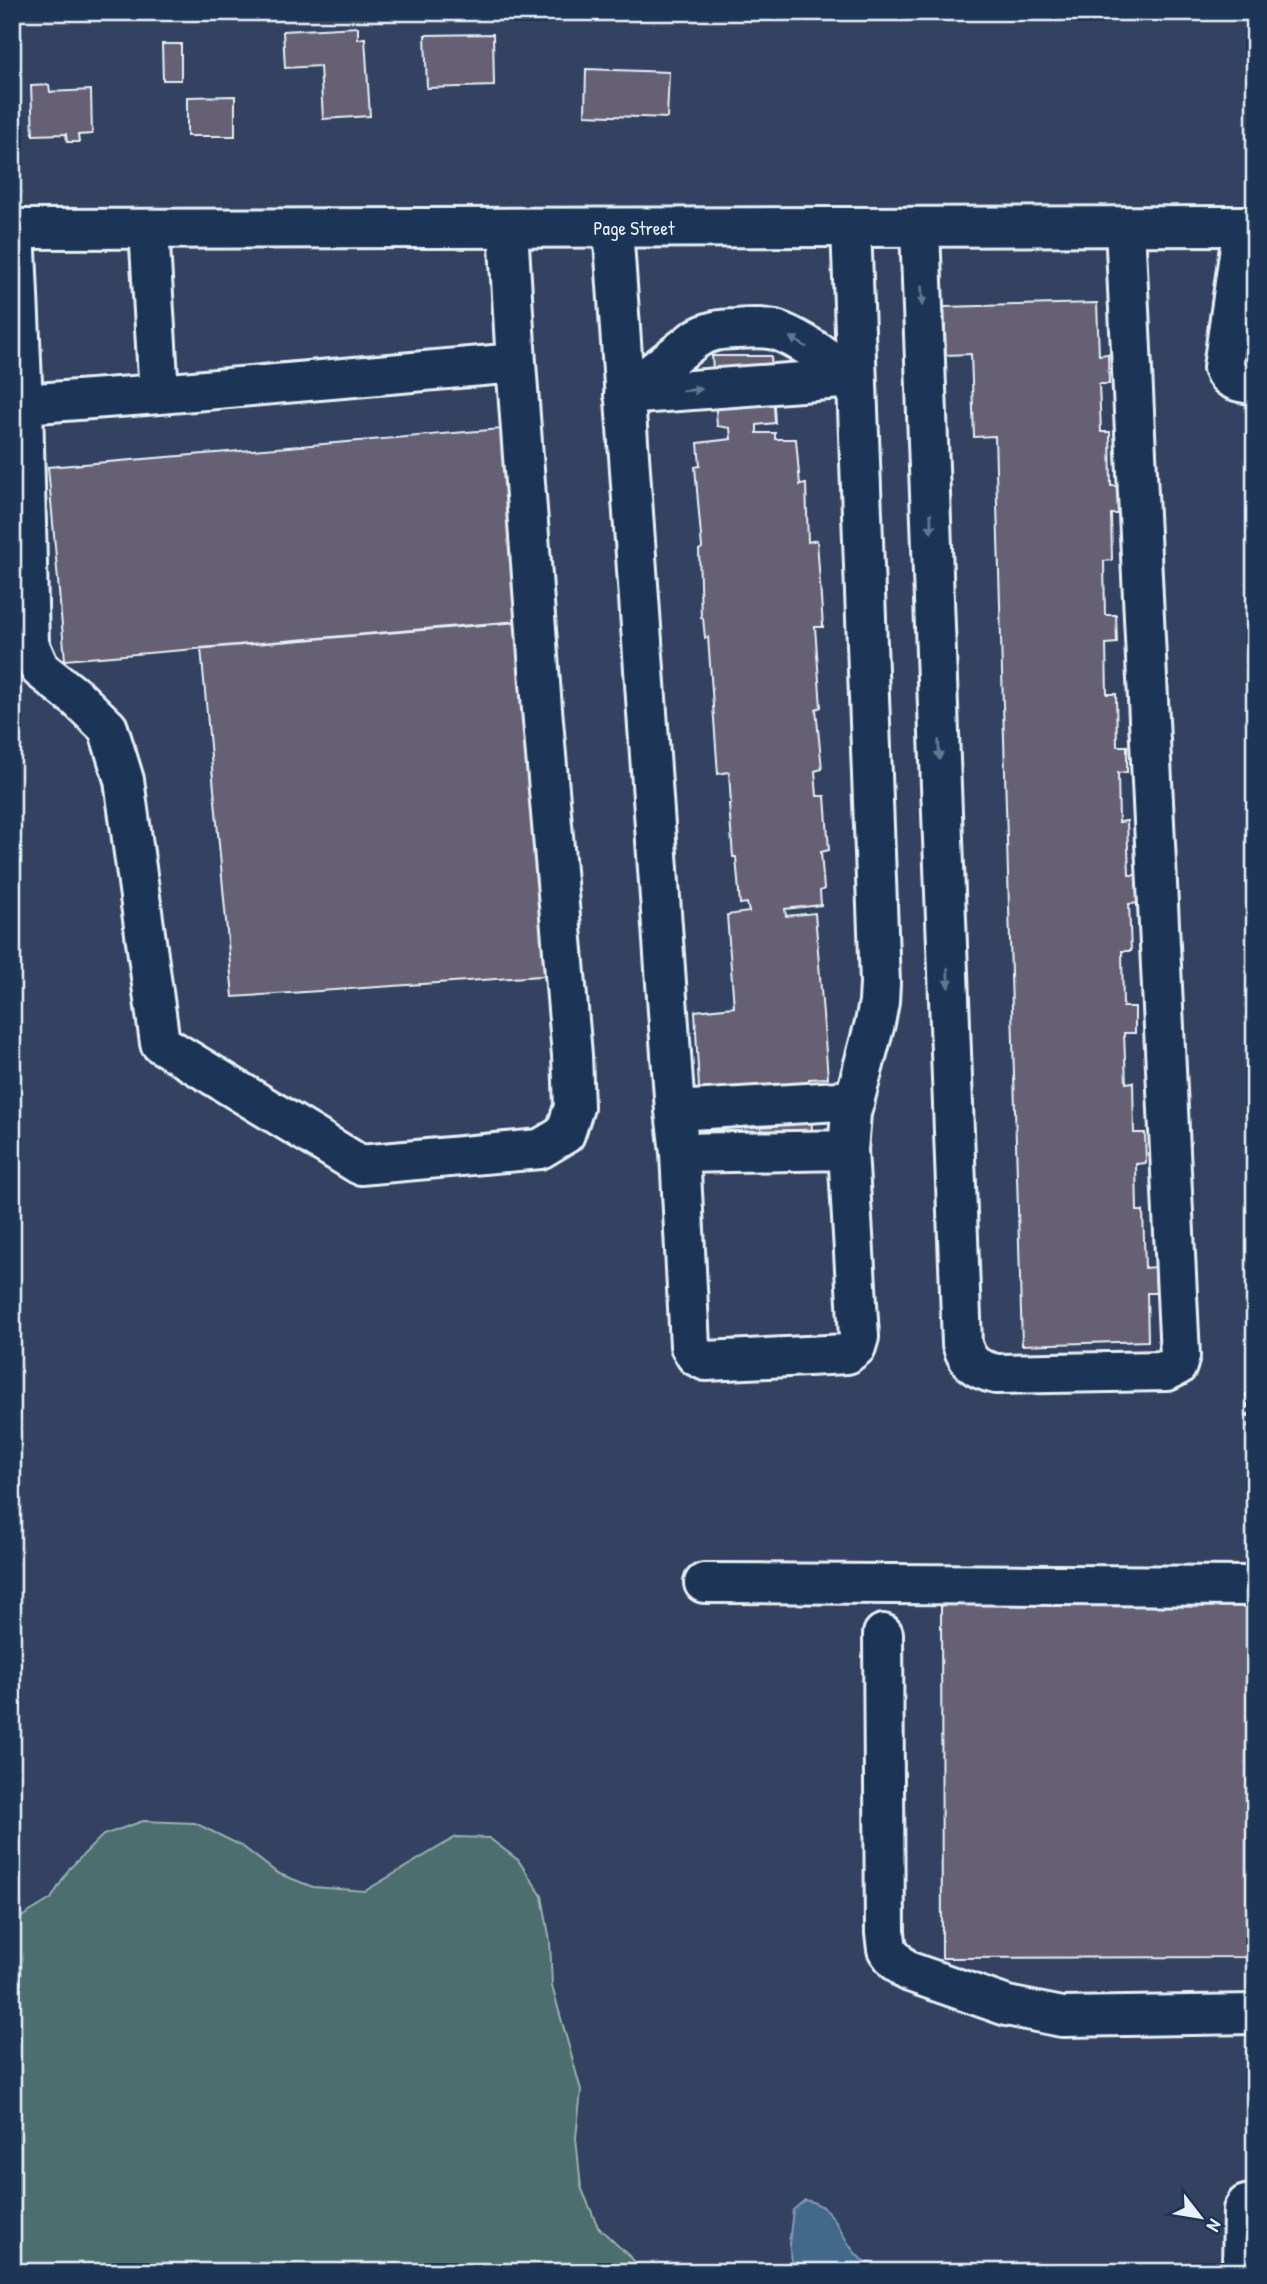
<svg xmlns="http://www.w3.org/2000/svg" width="1267" height="2284" font-family="'Patrick Hand',sans-serif">
<style>
.green{fill:#4d6e6e;stroke:#9ab0b3;stroke-width:2}
.water{fill:#42678a;stroke:#849eb6;stroke-width:2}
.building{fill:#666174;stroke:#e8f1f8;stroke-width:2}
.lines{fill:none;stroke-linecap:round;stroke-linejoin:round}
.minor-casing{stroke:#e8f1f8;stroke-width:44}
.major-casing{stroke:#e8f1f8;stroke-width:44}
.path{stroke:#e8f1f8;stroke-width:4.5;stroke-dasharray:5 5;stroke-linecap:butt}
.minor{stroke:#1d3557;stroke-width:38}
.major{stroke:#1d3557;stroke-width:38}
.oneway{fill:#64778f}
.labels{text-anchor:middle;dominant-baseline:central;stroke-width:7;stroke-linejoin:round;paint-order:stroke}
.street-label{font-size:19px;fill:#e8f1f8;stroke:#1d3557}
</style>
<rect width="100%" height="100%" fill="#334260"/>
<filter id="ink" filterUnits="userSpaceOnUse"><feTurbulence type="fractalNoise" baseFrequency=".0143" numOctaves="2"/><feDisplacementMap in="SourceGraphic" scale="14" xChannelSelector="R" yChannelSelector="G"/><feConvolveMatrix kernelMatrix="1 2 1 2 8 2 1 2 1" color-interpolation-filters="sRGB"/></filter>
<g filter="url(#ink)">
<path class="green" d="M143 1821 195 1823 242 1846 277 1873 313 1887 365 1891 456 1837 489 1838 518 1860 542 1896 550 1941 552 1986 581 2090 576 2138 581 2187 598 2227 646 2272H12V1927L23 1916 51 1899 69 1869 103 1835Z"/>
<path class="water" d="M805 2200C840 2207 837 2238 861 2259 869 2265 883 2268 892 2272H794L789 2244 793 2210Z"/>
<path class="building" d="M358 27V39L365 38 370 116 323 119 320 66 285 68 283 31Z
M493 34 494 86 427 88 425 35Z
M162 44H181V80H163Z
M586 69 669 72 667 118 585 115Z
M49 85 50 92 91 90 92 134 78 135 79 142H67L66 134 33 135 31 86Z
M235 96V136H187V97Z
M1097 303 1099 355 1108 354 1109 384H1099L1101 432H1110L1111 486H1120L1121 514H1111L1112 560 1104 561 1105 615H1116L1117 643 1106 644 1107 694H1116L1117 746H1127V772L1118 773 1119 822 1127 821 1129 875H1139L1140 903 1129 904 1131 951H1122L1123 1007H1135V1033H1124L1126 1083 1133 1082 1134 1133H1145L1146 1163 1136 1164 1137 1211H1143L1145 1268 1155 1267 1156 1293H1147L1148 1341 1022 1345 995 436 974 437 971 354 946 355 944 307Z
M1255 304V345L1245 343Z
M712 356H771L775 423 757 425V433H775V439H796L800 485 806 484 808 542 817 540 823 627H815L821 707 816 709 822 769 815 771 817 796H825L829 850 821 852 824 889 820 891 821 905 785 909 786 916 815 913 828 1078 809 1079 812 1130 762 1134 756 1086 699 1089 695 1011 734 1007 727 915 749 912 747 903 740 904 736 857H733L729 804H731L729 772 718 774 708 637 705 638 703 618H701L699 550 702 548 695 467 700 466 698 443 731 439 730 428 717 426Z
M513 428 529 621 65 660 48 467Z
M519 621 555 975 233 997 201 648Z
M1255 1602V1957L942 1958 941 1604Z"/>
<g class="lines">
<g class="minor-casing">
<path id="minor" d="M1243 226 1223 368C1228 382 1242 382 1255 385
M613 228 675 1111 680 1153 690 1346 696 1356 706 1361 847 1354 856 1347 859 1337 848 1150 851 1113 875 1023 879 1002 880 983 851 227
M920 228 962 1344C968 1364 976 1369 996 1374L1167 1371 1177 1366 1180 1356 1125 227
M15 229 23 404 29 644 40 669 78 699 108 728 124 780 160 1043 360 1165 540 1149 565 1134 574 1107 572 1055 542 709 516 363
M149 229 159 394
M624 395 694 340C708 331 720 329 736 329 749 328 762 327 775 330 799 337 834 364 856 378
M624 395 856 378
M23 404 159 394 516 363 508 228
M675 1111 855 1100
M680 1153 848 1150
M704 1583 1255 1586
M883 1634 885 1933 887 1949 896 1961 907 1971 1007 2006 1062 2017 1255 2014
M1242 2272 1243 2210 1246 2205 1255 2203"/>
</g>
<g class="major-casing">
<path id="major" d="M12 229 1255 226"/>
</g>
<path class="path" d="M1247 1393 1255 1507"/>
<use href="#minor" class="minor"/>
<use href="#major" class="major"/>
</g>
<defs><path id="oneway-solid" d="M-6-.8H1V-3.2L6.5 0L1 3.2V.8H-6Z" transform="scale(1.75)"/></defs>
<g class="oneway">
<use href="#oneway-solid" transform="translate(922 296) rotate(88)"/>
<use href="#oneway-solid" transform="translate(798 342) rotate(-149)"/>
<use href="#oneway-solid" transform="translate(692 390) rotate(-4)"/>
<use href="#oneway-solid" transform="translate(931 523) rotate(88)"/>
<use href="#oneway-solid" transform="translate(939 750) rotate(88)"/>
<use href="#oneway-solid" transform="translate(948 978) rotate(88)"/>
</g>
</g>
<g class="labels">
<g class="street-label">
<text x="634" y="228">Page Street</text>
</g>
</g>
<rect width="1267" height="2284" fill="none" stroke="#1d3557" stroke-width="42"/>
<rect x="21" y="21" width="1225" height="2242" fill="none" stroke="#e8f1f8" stroke-width="2.5" filter="url(#ink)"/>
<g transform="translate(1200 2217) rotate(121)" stroke="#1d3557" stroke-width="5" paint-order="stroke">
<path d="M0-5L12 26L0 18L-12 26Z" fill="#e8f1f8"/>
<text y="-10" font-size="19" font-weight="bold" text-anchor="middle" fill="#e8f1f8">N</text>
</g>
</svg>
